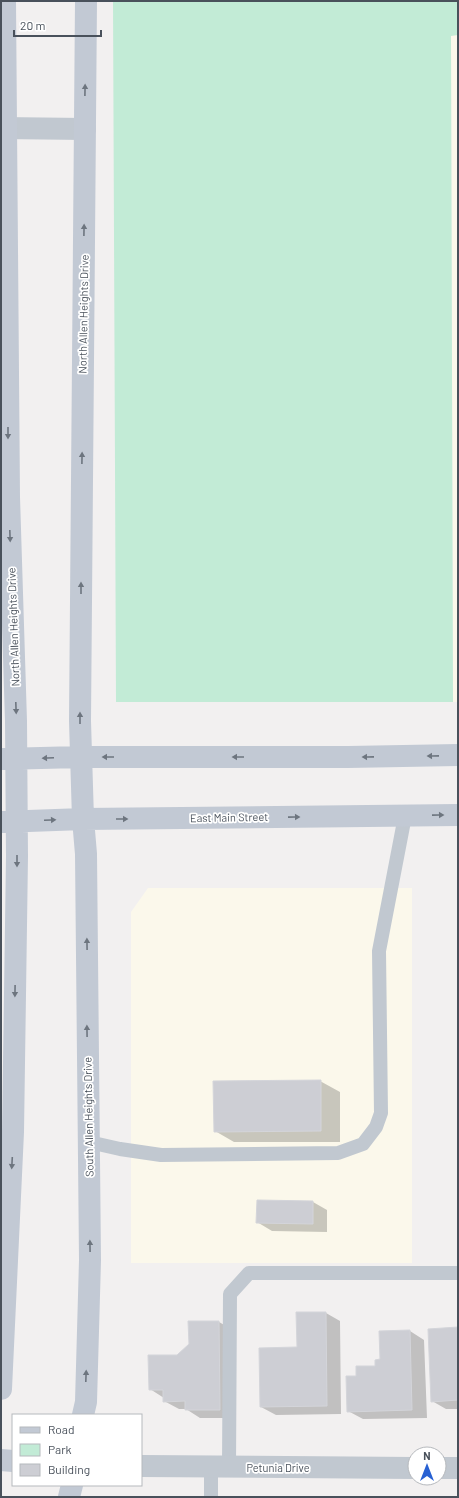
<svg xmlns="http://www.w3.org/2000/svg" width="459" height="1498" font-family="Barlow,sans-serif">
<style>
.commercial{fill:#fbf8eb}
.green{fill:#c2ebd6}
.shadow{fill:#0003}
.building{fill:#cdced4;stroke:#d4d5da}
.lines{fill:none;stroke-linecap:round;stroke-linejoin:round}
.lane{stroke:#c1c8d0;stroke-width:14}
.street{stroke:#c1c8d0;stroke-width:22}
.secondary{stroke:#c2c9d4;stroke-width:22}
.oneway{fill:#6d757f}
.labels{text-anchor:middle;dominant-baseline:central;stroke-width:3.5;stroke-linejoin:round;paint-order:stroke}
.street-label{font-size:11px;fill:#49515b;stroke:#fff}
</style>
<rect width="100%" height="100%" fill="#f2f0f0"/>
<path class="commercial" d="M451 35H458V702H453Z
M148 888H412V1263H131V912Z"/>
<path class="green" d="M113 1H458V35L451 36 453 702H116Z"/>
<path class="shadow" d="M320 1081 340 1092V1142H234L215 1131Z
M313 1202 327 1210V1232L272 1231 257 1222Z
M326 1313 340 1321 341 1414 276 1415 261 1407 298 1348Z
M189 1322H219L233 1330 235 1418H200L186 1409H179L164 1401V1398L150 1389 177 1356 190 1344Z
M458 1328V1409H446L432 1401Z
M410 1331 424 1340 427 1418 363 1419 348 1411 357 1377 376 1367Z"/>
<path class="building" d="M321 1080V1131L214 1132 213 1081Z
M257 1200 313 1201V1224L256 1223Z
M296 1312H326L327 1406 260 1407 259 1348 297 1347Z
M188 1321H219L220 1410H185V1401L163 1402V1390H149L148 1355H177L189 1344Z
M458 1327V1400L431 1402 428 1329Z
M410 1330 412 1410 347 1412 346 1376H356V1366H375V1360L380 1359 379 1331Z"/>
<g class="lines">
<path class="lane" d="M89 1142 120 1149 161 1155 338 1153 363 1144 376 1127 381 1113 379 951 405 816
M211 1467V1497
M229 1467 230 1294 249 1273H458"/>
<path class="street" d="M1 128 85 129
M141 1466 415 1468
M439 1468H458"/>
<path class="secondary" d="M2 759 80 757H348L458 755
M1 822 83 819 458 815
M1 1389 13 1132 17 856 16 721 9 497 5 1
M83 1415 86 1402 90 1260 86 854 83 819 80 721 86 1
M1 1460 13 1461
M69 1497 72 1485"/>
</g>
<defs><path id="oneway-solid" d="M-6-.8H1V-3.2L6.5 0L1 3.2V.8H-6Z"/></defs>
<g class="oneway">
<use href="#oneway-solid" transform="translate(85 90) rotate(-89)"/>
<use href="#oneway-solid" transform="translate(84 230) rotate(-89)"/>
<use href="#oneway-solid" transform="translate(8 433) rotate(90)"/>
<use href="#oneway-solid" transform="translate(82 458) rotate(-89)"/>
<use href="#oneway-solid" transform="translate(10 536) rotate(88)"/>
<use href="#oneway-solid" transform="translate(81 588) rotate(-90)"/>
<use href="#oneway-solid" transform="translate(16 708) rotate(88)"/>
<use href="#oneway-solid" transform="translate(80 718) rotate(-90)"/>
<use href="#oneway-solid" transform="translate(433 756) rotate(179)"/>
<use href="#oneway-solid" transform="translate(108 757) rotate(180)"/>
<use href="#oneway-solid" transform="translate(238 757) rotate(-180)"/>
<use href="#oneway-solid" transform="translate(368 757) rotate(179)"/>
<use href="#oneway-solid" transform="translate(48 758) rotate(178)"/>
<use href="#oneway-solid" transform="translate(438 815) rotate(-1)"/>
<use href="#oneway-solid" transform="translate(294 817) rotate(-1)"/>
<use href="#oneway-solid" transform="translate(122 819)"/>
<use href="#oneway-solid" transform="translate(50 820) rotate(-3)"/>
<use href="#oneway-solid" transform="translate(17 861) rotate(90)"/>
<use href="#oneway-solid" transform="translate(87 944) rotate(-91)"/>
<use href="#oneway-solid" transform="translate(15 991) rotate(91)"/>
<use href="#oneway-solid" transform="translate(87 1031) rotate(-91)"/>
<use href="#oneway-solid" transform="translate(12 1163) rotate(93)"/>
<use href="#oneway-solid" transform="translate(90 1246) rotate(-91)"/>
<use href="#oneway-solid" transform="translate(86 1376) rotate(-88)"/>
</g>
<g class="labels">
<g class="street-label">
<text transform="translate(83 314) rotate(-89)">North Allen Heights Drive</text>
<text transform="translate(13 627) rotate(-92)">North Allen Heights Drive</text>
<text transform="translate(229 817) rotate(-1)">East Main Street</text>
<text transform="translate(88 1117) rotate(-91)">South Allen Heights Drive</text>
<text x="278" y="1467">Petunia Drive</text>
</g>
</g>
<rect width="459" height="1498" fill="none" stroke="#49515b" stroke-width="4"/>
<rect x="12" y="1414" width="130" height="72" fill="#ffffff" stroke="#b6b9bd"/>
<rect x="20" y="1427" width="20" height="6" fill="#c2c9d4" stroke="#b6b9bd"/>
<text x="48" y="1434" font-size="12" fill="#49515b">Road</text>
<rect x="20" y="1444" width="20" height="12" fill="#c2ebd6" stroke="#b6b9bd"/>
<text x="48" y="1454" font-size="12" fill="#49515b">Park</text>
<rect x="20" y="1464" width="20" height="12" fill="#cdced4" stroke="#b6b9bd"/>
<text x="48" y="1474" font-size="12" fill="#49515b">Building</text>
<g transform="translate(427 1466)"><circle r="19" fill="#ffffff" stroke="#b6b9bd"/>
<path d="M0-3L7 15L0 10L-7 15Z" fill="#2861d3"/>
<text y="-6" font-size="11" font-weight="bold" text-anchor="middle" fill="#49515b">N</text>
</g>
<path d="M14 30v6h87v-6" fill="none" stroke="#49515b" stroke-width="2"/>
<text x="20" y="30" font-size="12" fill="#49515b" stroke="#ffffff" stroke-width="3" paint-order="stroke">20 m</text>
</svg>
